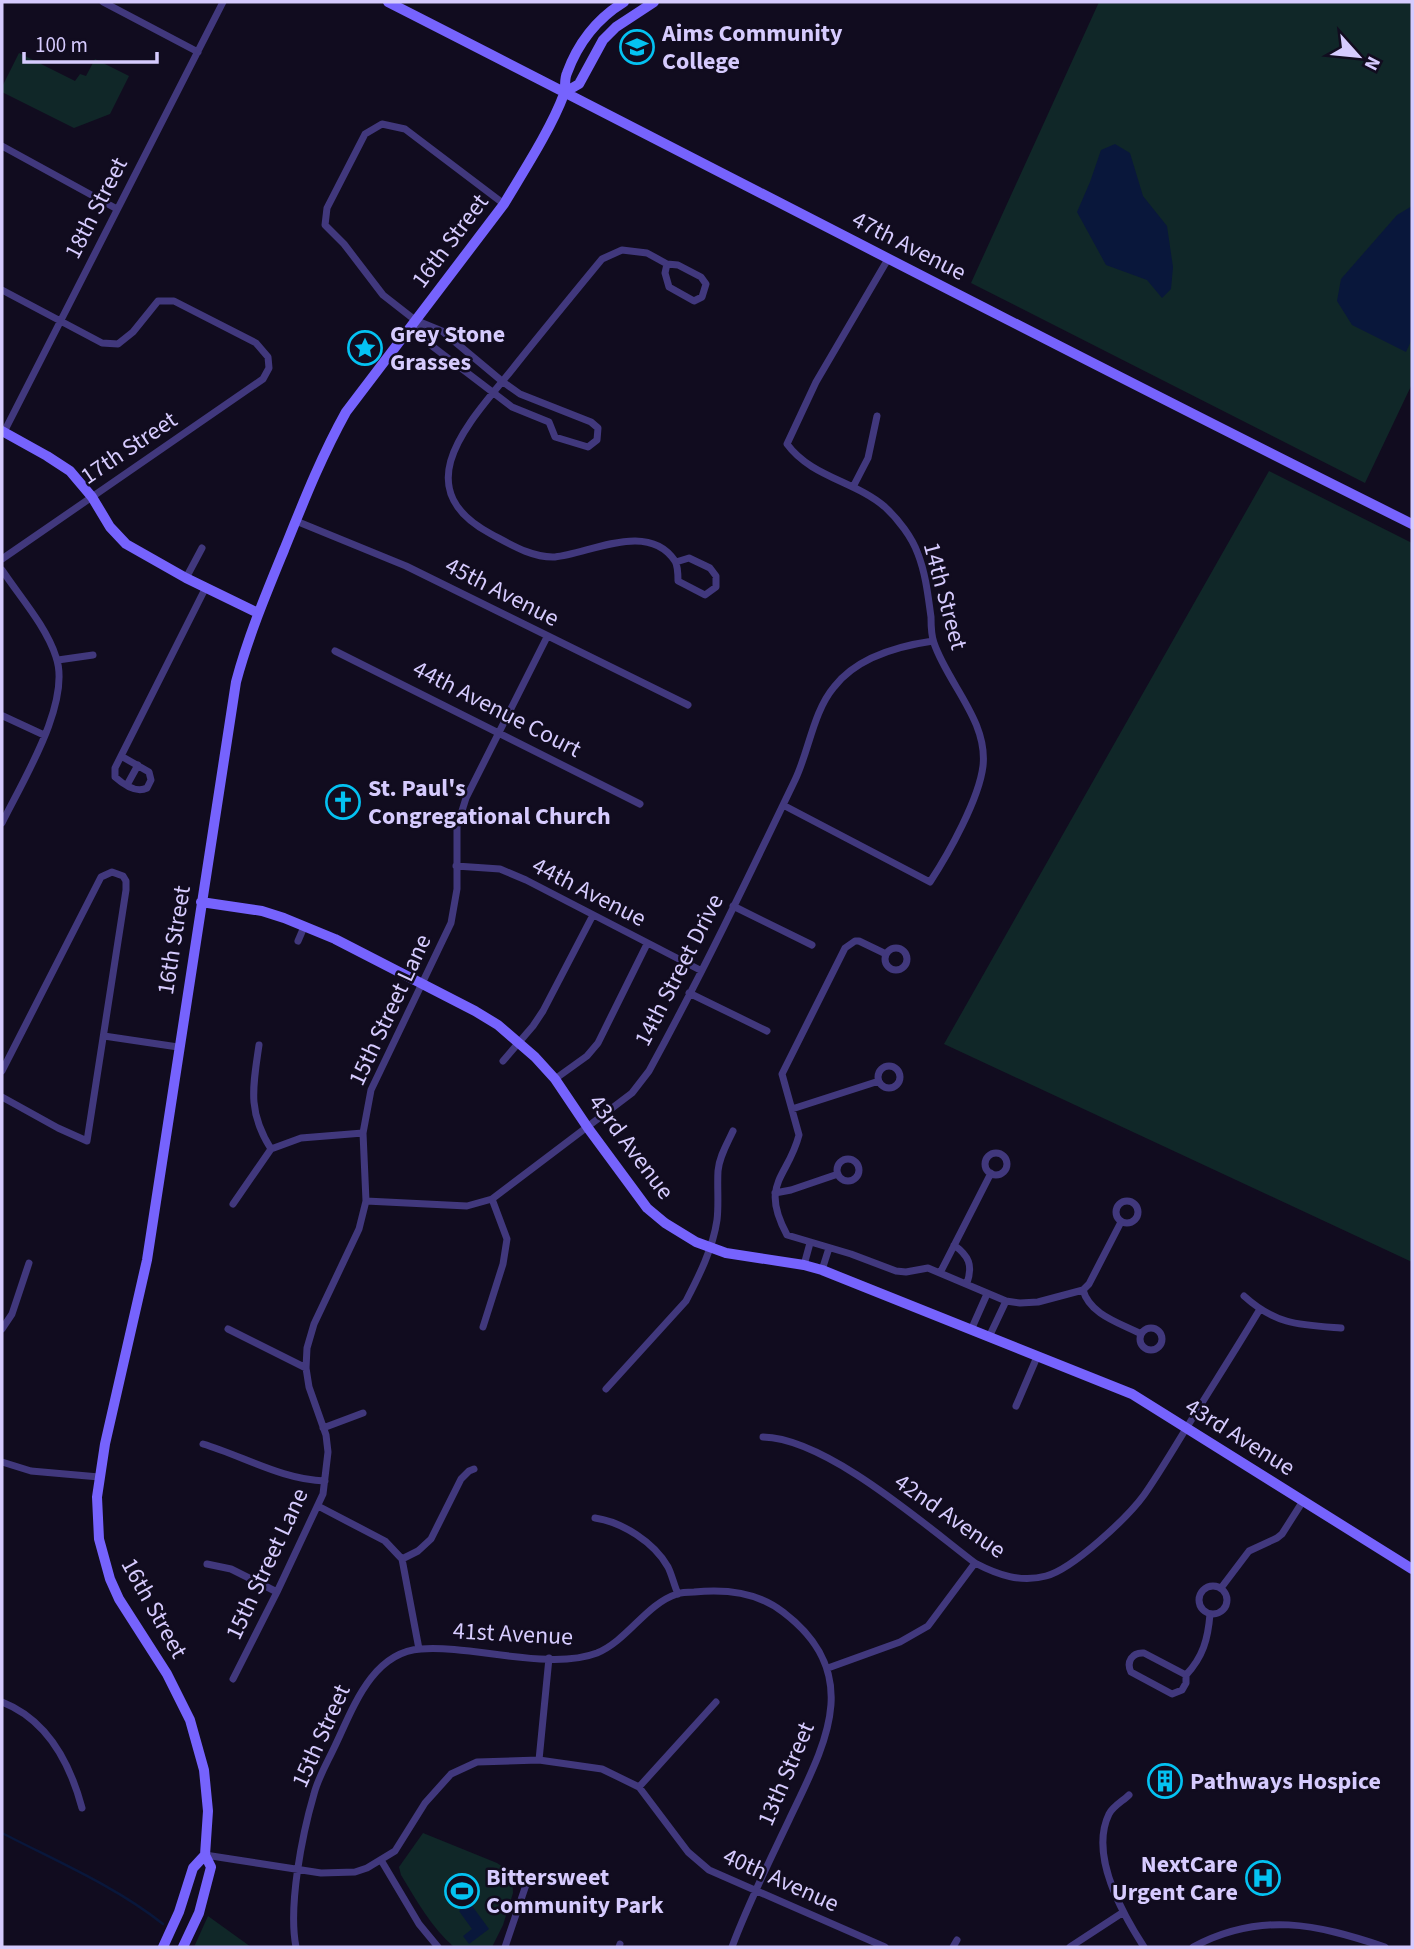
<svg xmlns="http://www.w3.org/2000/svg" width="1414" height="1949" font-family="'Source Sans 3',sans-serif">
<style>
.green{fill:#102728}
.water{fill:#09173b}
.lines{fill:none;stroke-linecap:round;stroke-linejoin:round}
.stream{stroke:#09173b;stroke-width:2.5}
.street{stroke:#41387d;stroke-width:7}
.secondary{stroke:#7663fd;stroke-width:10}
.labels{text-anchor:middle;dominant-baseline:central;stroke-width:5;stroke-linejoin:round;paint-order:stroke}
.poi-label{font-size:24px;font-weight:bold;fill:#d6cbfe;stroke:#110c1f;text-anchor:start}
.street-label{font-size:24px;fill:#d6cbfe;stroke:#110c1f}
</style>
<rect width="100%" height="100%" fill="#110c1f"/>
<path class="green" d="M1099 2H1412V384L1365 483 971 283Z
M19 53 75 81 80 74 86 76 95 59 129 76 110 114 74 128 2 92V87Z
M1269 471 1412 543V1262L944 1044Z
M423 1833 497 1863 512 1873 513 1893 503 1925 492 1947H454C431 1927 417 1901 401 1875L399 1867Z
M208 1916 251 1947H194Z"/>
<path class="water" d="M1115 144 1130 153 1143 196 1167 226 1173 267 1171 289 1162 298 1147 280 1106 265 1077 212 1090 182 1101 150Z
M1412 206V339L1406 352 1352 325 1337 301 1341 279 1397 215Z
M470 1903 489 1929 469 1944 463 1936 472 1929 459 1911Z"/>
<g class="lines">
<path class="stream" d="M2 1833C56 1861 115 1886 163 1924"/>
<path class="street" d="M103 2 198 52
M2 146 117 209
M667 264 665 273 669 287 694 301 702 297 706 284 701 277 678 265 667 264 647 253 622 250 602 259C574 293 546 327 518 362 478 414 399 485 491 534 510 544 532 558 555 557 589 554 648 520 675 561 678 566 678 575 678 581L705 595 716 587V576L710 568 689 558 676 562
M2 290 102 343 118 344 133 332 158 301H174L256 343 268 357 269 368 263 379 2 559
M415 320 432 346 512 407 549 422 555 437 588 447 597 440 598 428 591 422 520 394 503 382 442 331 415 320 383 295 344 244 325 225 327 208 365 134 382 124 405 129 504 204
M4 432 223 2
M853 487 868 458 877 416
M296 521 406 566 688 705
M2 570C20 597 46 626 56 657 72 702 22 782 2 823
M186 578 202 548
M335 651 640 804
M58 660 93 655
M3 716 44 735
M121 756 149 772 151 780 147 788C137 793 124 785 115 777V768L206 587
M127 785 138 765
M783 805 930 882C949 853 979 799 983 766 988 721 948 684 934 643 931 635 931 626 931 617 928 596 926 575 918 554 912 537 898 519 885 507 855 481 811 477 787 444L816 382 888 259
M456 866 500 869 526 880 700 970
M733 906 812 945
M298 941 304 927
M885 959a11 11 0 1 1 22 0a11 11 0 1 1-22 0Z
M886 954 859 941H855L845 948 782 1074 799 1135C788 1178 759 1183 787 1235L851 1254 896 1271 906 1272 928 1268 1006 1301 1020 1303 1038 1302 1083 1290 1089 1284 1121 1222
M689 993 767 1031
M104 1036 178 1047
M259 1045C253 1087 247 1111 271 1149
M503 1061 533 1026 543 1011 593 915
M878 1077a11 11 0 1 1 22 0a11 11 0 1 1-22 0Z
M2 1071 101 877 112 872 123 876 126 881V890L87 1141 58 1128 2 1097
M555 1079 587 1056 598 1043 647 944
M792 1109 879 1081
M985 1164a11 11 0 1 1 22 0a11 11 0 1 1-22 0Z
M837 1170a11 11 0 1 1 22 0a11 11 0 1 1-22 0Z
M775 1193 791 1190 838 1174
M366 1201 467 1206 492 1199 632 1093 649 1071C701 976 748 878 795 780 809 751 813 712 834 687 857 657 898 646 933 641
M1116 1212a11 11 0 1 1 22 0a11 11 0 1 1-22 0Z
M233 1204 271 1149 301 1138 363 1133
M954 1245C969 1256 973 1265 967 1283
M804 1265 810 1243
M822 1270 829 1248
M940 1273 991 1173
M1083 1290C1090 1315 1120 1323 1141 1334
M1244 1296C1276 1325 1300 1325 1341 1328
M483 1327 503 1264 507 1239 492 1199
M1140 1339a11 11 0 1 1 22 0a11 11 0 1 1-22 0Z
M2 1329 12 1314 29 1263
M228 1329 306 1368
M971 1330 987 1294
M989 1337 1006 1301
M606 1389 686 1301C699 1276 713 1248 717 1220 719 1204 717 1187 718 1171 719 1157 727 1144 733 1131
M1016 1406 1037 1357
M323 1428 363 1413
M763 1437C826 1438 925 1525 975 1563 998 1575 1021 1583 1046 1576 1073 1569 1128 1517 1144 1495 1158 1475 1171 1453 1184 1432 1209 1391 1235 1351 1260 1309
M203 1444C243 1456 283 1480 325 1481
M2 1462 31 1471 99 1477
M318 1506 385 1541 402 1559 419 1649
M595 1518C622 1522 654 1542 668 1567 672 1575 674 1585 678 1594
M402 1559 418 1551 431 1539 461 1479 469 1471 474 1469
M207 1564 231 1569 277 1592
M1199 1600a14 14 0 1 1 28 0a14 14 0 1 1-28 0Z
M1221 1588 1249 1551 1277 1538 1282 1534 1303 1501
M1144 1653 1186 1675V1683L1182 1690 1172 1694 1131 1672C1126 1662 1132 1652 1144 1653Z
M828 1668 900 1642 928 1626 975 1563
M1186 1675C1203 1657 1208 1639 1210 1614
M233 1679 277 1592 323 1494 328 1452 326 1435 309 1387 306 1368 307 1348 314 1324 359 1229 366 1201 363 1133 371 1090 451 923 457 889V827L466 798 547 637
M2 1702C48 1720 70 1763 82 1808
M539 1760 549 1658
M639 1787 716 1702
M1129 1795C1123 1801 1113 1806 1109 1814 1089 1855 1122 1913 1144 1947
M205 1855 321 1873 355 1872 367 1868 395 1851 425 1803 451 1774 477 1762 539 1760 602 1769 639 1787 688 1852 709 1870 885 1947
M381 1860 419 1924 438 1947
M296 1947C288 1906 302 1835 314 1794 318 1778 327 1763 334 1748 352 1711 371 1652 421 1649 472 1645 550 1671 597 1653 628 1640 646 1604 677 1594 682 1592 689 1592 694 1592 726 1589 757 1592 783 1612 866 1675 824 1746 789 1820 769 1862 748 1904 732 1947
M505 1947 528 1879
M619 1947 620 1944
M953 1947 957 1940
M1070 1947 1122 1913
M1193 1947C1261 1911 1316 1924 1385 1947"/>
<path class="secondary" d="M388 2C730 176 1069 354 1412 524
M565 92 579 84 603 40 616 27 654 2
M2 431 47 456 70 471 92 497 110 527 126 544 186 578 258 613
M201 902 262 911 284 918 335 939 475 1011 498 1025 535 1057 555 1079 588 1128 647 1208 665 1223 696 1242 726 1253 804 1265 822 1270 1132 1394 1412 1569
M163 1947 179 1912 193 1868 205 1855
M183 1947 199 1913 211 1867 205 1855 208 1811 204 1770 190 1720 167 1674 119 1599 110 1579 99 1539 97 1497 105 1444 147 1260 236 682C248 637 266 594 284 550 303 503 321 457 346 412L504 204C523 172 551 129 564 94 566 87 564 79 567 73 578 43 598 18 624 2"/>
</g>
<defs>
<g id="university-ring" transform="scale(1.75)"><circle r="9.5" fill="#110c1f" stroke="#04c2f2" stroke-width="1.5"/><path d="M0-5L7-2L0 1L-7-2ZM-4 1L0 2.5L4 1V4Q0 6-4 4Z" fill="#04c2f2"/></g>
<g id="sight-ring" transform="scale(1.75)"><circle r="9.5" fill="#110c1f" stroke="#04c2f2" stroke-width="1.5"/><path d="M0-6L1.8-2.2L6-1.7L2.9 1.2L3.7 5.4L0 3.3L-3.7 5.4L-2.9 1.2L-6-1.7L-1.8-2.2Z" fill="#04c2f2"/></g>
<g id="church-ring" transform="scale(1.75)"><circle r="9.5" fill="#110c1f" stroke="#04c2f2" stroke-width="1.5"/><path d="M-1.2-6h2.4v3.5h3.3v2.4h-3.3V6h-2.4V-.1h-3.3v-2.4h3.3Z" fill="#04c2f2"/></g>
<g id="building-ring" transform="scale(1.75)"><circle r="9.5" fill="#110c1f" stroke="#04c2f2" stroke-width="1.5"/><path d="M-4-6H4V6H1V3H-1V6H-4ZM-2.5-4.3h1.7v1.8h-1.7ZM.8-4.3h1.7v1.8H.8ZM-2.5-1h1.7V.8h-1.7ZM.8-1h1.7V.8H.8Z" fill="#04c2f2"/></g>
<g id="hospital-ring" transform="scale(1.75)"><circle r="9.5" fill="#110c1f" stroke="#04c2f2" stroke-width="1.5"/><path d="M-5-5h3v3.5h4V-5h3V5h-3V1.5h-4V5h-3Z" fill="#04c2f2"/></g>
<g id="stadium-ring" transform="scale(1.75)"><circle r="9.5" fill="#110c1f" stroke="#04c2f2" stroke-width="1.5"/><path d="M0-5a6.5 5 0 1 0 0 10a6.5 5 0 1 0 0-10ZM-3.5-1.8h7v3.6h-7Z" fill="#04c2f2"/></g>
</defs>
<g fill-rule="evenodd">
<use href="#university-ring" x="637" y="47"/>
<use href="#sight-ring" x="365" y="348"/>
<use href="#church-ring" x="343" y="802"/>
<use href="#building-ring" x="1165" y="1781"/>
<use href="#hospital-ring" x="1263" y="1878"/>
<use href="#stadium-ring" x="462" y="1891"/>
</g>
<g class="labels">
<g class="poi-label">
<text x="662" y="33">Aims Community<tspan x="662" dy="28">College</tspan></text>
<text x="390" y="334">Grey Stone<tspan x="390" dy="28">Grasses</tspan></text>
<text x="368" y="788">St. Paul's<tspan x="368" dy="28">Congregational Church</tspan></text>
<text x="1190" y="1781">Pathways Hospice</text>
<text x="1238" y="1864" text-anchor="end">NextCare<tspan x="1238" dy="28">Urgent Care</tspan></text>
<text x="486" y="1877">Bittersweet<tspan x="486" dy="28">Community Park</tspan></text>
</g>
<g class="street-label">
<text transform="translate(96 208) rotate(-63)">18th Street</text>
<text transform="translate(450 241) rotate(-53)">16th Street</text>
<text transform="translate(909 246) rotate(27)">47th Avenue</text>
<text transform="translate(129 448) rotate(-34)">17th Street</text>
<text transform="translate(502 592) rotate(27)">45th Avenue</text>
<text transform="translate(945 596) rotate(75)">14th Street</text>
<text transform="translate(497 709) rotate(27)">44th Avenue Court</text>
<text transform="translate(589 892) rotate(27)">44th Avenue</text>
<text transform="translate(174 940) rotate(-81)">16th Street</text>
<text transform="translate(679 970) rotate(-63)">14th Street Drive</text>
<text transform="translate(390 1010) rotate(-65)">15th Street Lane</text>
<text transform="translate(631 1147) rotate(53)">43rd Avenue</text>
<text transform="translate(1240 1437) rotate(32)">43rd Avenue</text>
<text transform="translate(950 1516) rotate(35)">42nd Avenue</text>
<text transform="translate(267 1564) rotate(-65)">15th Street Lane</text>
<text transform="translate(154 1608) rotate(61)">16th Street</text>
<text transform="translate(513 1634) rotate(3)">41st Avenue</text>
<text transform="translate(321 1736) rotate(-66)">15th Street</text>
<text transform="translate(786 1774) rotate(-67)">13th Street</text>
<text transform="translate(781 1880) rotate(24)">40th Avenue</text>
</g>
</g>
<rect width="1414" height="1949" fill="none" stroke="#d6cbfe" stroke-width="7"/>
<g transform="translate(1358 56) rotate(117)" stroke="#110c1f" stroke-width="5" paint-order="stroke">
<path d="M0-5L12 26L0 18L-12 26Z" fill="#d6cbfe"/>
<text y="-10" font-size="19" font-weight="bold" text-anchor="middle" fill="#d6cbfe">N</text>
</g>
<path d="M24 52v10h133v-10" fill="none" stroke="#d6cbfe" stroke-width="3.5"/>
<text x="35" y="52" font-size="21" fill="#d6cbfe" stroke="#110c1f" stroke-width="5" paint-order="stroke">100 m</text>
</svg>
